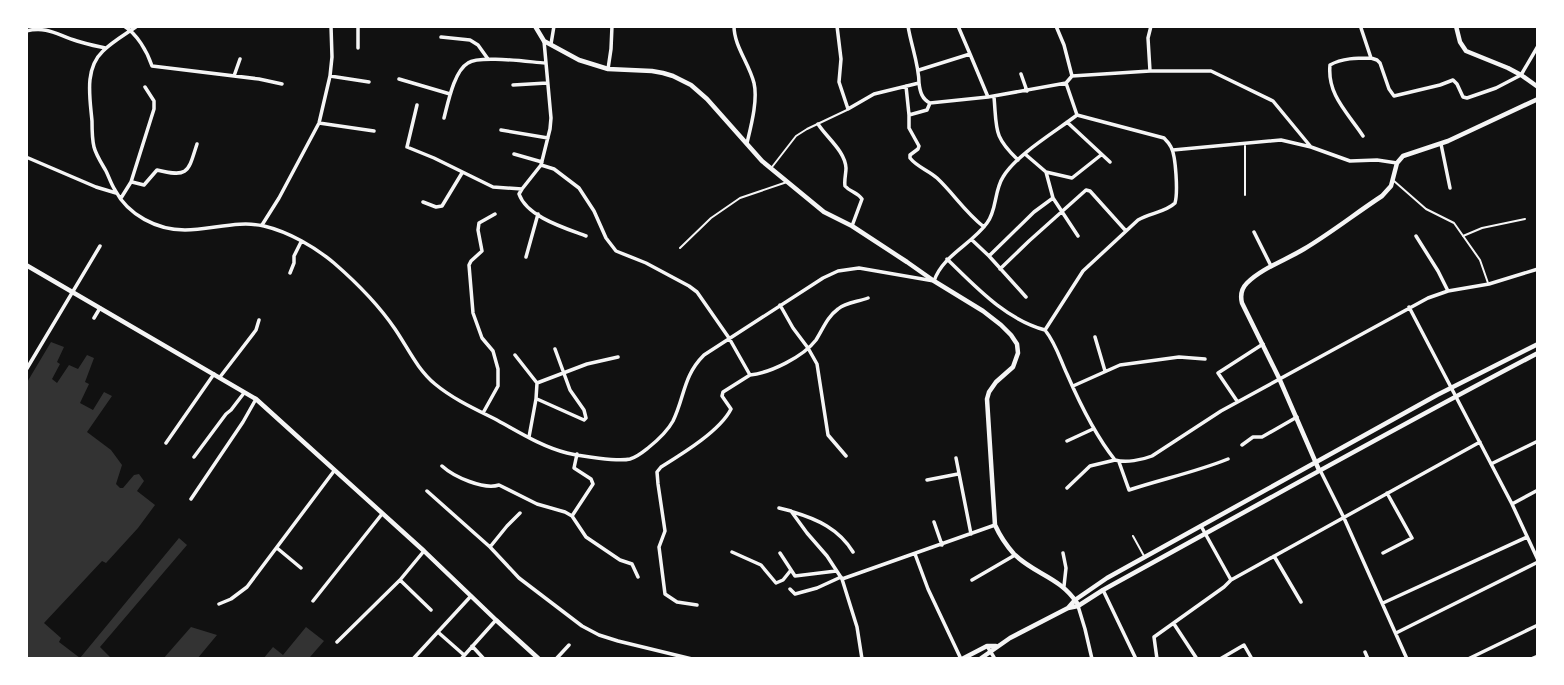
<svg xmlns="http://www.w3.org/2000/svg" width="1564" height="685" font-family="Cabin,sans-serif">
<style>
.water{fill:#333}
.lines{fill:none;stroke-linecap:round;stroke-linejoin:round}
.service{stroke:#f5f5f5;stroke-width:2}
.minor{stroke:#f5f5f5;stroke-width:3.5}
.tertiary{stroke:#f5f5f5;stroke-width:4.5}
.secondary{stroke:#f5f5f5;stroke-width:4.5}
</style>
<rect width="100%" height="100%" fill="#111"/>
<path class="water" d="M51 342 64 347 57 362 60 364 52 379 57 383 69 365 78 369 87 355 94 358 85 382 89 384 80 403 93 410 104 392 112 396 87 432 111 450 122 465 116 484 120 488H123L134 475 139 474 144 481 137 491 155 505 138 528 106 563 102 561 44 623 61 638 59 642 80 658 179 538 187 545 100 647 112 659H26V384Z
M191 627 217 635 197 659H163Z
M306 627 324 641 310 657 311 659H263L273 647 283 655Z"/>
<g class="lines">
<path class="service" d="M772 167 796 136 807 129 847 110
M1394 181 1426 209 1454 223 1480 260 1488 283
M1245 195V146
M1463 236 1482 228 1525 219
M680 248 711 218 740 198 787 182
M1133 536 1144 556"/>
<path class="minor" d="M124 26C137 34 147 51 152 66L259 79 282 84
M137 26C126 34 113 41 103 51 84 69 90 98 92 121 92 129 92 139 94 147 96 155 102 164 106 171 109 177 111 184 115 190 128 215 157 230 185 230 211 230 238 220 264 226 289 232 315 247 334 263 357 283 378 304 395 329 408 348 417 369 435 384 453 399 475 409 495 419 517 431 542 447 567 453 580 456 618 462 630 459 637 457 643 452 648 448 658 440 667 432 673 421 685 396 683 376 704 355L823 278 838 271 859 268 934 281C943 255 971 245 987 223 997 210 994 191 1003 177 1017 154 1055 132 1077 115L1164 138C1167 141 1169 143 1171 147 1176 156 1178 193 1175 203 1166 212 1150 213 1138 220L1083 271 1045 330
M734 26C734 46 749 63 754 83 758 100 751 126 747 143
M837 26 841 59 839 82 848 109 874 94 919 83C919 65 911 45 908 26
M958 26 970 54
M1056 26 1064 45 1072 76 1066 83 1077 115
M1361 28 1371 58 1377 60 1380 63 1389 89 1394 96 1440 85 1453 80 1457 84 1463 97 1467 98 1496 88 1521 75 1538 46
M26 31C48 26 57 35 77 41 86 44 96 46 105 48
M441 37 470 40 478 45 488 59
M551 44 554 26
M358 48V26
M608 69 611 49 612 26
M919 70 970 54 988 97 1066 83
M1150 71 1148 38 1151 26
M1021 74 1027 91
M234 76 240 59
M330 76 369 82
M1072 76 1150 71H1211L1273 101 1311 147
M399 79 450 94
M919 83C920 92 922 99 930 103L988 97
M513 85 547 83
M906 86 909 115
M994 97C997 130 993 136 1018 160
M930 103 927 110 909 115V128L919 146 918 149 910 155V158C917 167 928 170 937 178 954 194 964 211 984 227
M417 105 407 147 434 158 493 187 522 189 541 165 550 129 551 118 544 41
M444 118C448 103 454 71 468 63 479 55 529 62 545 63
M1067 122 1110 162
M319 123 374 131
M818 124C827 138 845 151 846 168 846 174 844 180 845 186 850 192 857 192 862 199L852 226
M501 130 548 138
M1363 136C1348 113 1327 95 1330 65 1342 58 1357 58 1371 58
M1441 144 1450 188
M1173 150 1281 140 1311 147 1350 161 1377 160 1397 163
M514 154 542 162
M1025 154 1046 172 1053 198 1078 236
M26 157 96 187 116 193
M541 165 554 169 579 188 594 211 606 238 616 251 646 263 689 286 697 292 729 338 750 375C770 373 803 357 816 340 823 329 827 317 838 309 846 302 858 302 868 298
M1046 172 1072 178 1101 155
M132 182 144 185 157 170C189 178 188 172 197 144
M522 189 519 194C527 217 565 228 586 236
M121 198 131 182 154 109V101L145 87
M423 202 436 207 442 206 462 173
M262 225 279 198 319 123 330 76 332 57 331 26
M1254 232 1271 266
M1416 236 1438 271 1448 291
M972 240 989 256 1026 297
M989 256 1034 212 1053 198
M526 257 538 214
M947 259C976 287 1005 319 1045 330
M1000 269 1029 241 1086 190 1090 191 1126 231
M290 273 294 263V256L301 242
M780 305 793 328 808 348 817 364 828 435 846 456
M1409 307 1512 504 1538 560
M94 318 100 308
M1045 330C1056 344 1060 359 1067 374 1080 404 1095 435 1115 460 1126 463 1142 460 1152 456L1221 411 1428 298 1448 291 1489 284 1538 269
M1095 337 1105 371
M515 355 537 383
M26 370 100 246
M220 377 256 330 259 320
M1073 386 1120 365 1179 357 1205 359
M537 399 584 420 586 418 584 410 570 390 555 349
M1237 401 1218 373 1263 344
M483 413 498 386V369L493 351 482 338 473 313 469 265 471 261 482 251 478 230 479 223 495 214
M529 437 536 399 537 383 587 364 618 357
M1067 441 1093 429
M166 443 214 374
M1242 445 1253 437H1262L1297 417
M194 457 226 414 231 410 244 393
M956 458 971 534
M1119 462 1129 490C1162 479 1196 472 1228 459
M1491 464 1538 441
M442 466C454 477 484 490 499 485L537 504 565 512 572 516 586 537 620 560 632 564 638 577
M1320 470 1344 518 1407 659
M927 480 958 474
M1067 488 1090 466 1115 460
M427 491 490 547 519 578 582 626 599 635 618 641 692 659
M191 499 243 422 256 399
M1512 504 1538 490
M779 508 791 511 807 533 827 556 842 579
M793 512C817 519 839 529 853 552
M572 516 593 484 591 479 574 468 577 454
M934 522 942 545
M1201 526 1231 580
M490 547 507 526 520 513
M277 548 301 568
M732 552 761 565 776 583 783 580 791 570
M780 553 795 576 836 571
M1063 553 1066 568 1064 586
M1383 553 1412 538 1387 493
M915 554 928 589 961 659
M1274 556 1301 602
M400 580 431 610
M972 580 1015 555
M790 589 795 594 817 588 841 577
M1103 590 1136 659
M313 601 382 514
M1383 603 1527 537
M219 604 231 599 247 587 334 471
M697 605 677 602 665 594 659 547 665 531 658 484 657 472 661 467C682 454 720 431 731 409L722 396 723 392 750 375
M1078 606 1085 629 1092 659
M1174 624 1197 659
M439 633 464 655
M1396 633 1538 562
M337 642 400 580 424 551
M472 646 484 659
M987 646 995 659
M1365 652 1368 659
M413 659 471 596
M461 659 496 620
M556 659 569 645
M862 659 857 627 842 579 995 525
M1157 659 1154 637 1224 587 1231 580 1480 442
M1220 659 1244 645 1252 659
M1468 659 1538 625
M1531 659 1538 656"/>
<path class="tertiary" d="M535 26 544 41 579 60 608 69 652 71 663 73 673 76 691 85 707 99 762 161 824 212 852 226 907 262 934 281 983 311 1001 325 1011 335 1017 344 1018 353 1013 367 996 382 989 392 987 399 995 525C1000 536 1006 545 1014 554 1034 574 1060 577 1077 603
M1456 26 1460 42 1466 51 1508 68 1521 75 1538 87
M1319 470 1279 378 1242 303C1240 295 1241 289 1247 283 1262 268 1286 260 1304 249 1331 233 1356 213 1382 196L1391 186 1397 163 1403 156 1448 141 1538 99"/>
<path class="secondary" d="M26 265 256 399 424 551 496 620 539 659
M1068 608 1075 600 1107 578 1437 395 1538 344
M962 659 987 646H996
M980 659 1010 638 1068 608 1078 606 1103 590C1247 511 1391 430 1538 353"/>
</g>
<rect width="1564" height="685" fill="none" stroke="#ffffff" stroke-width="56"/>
</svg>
